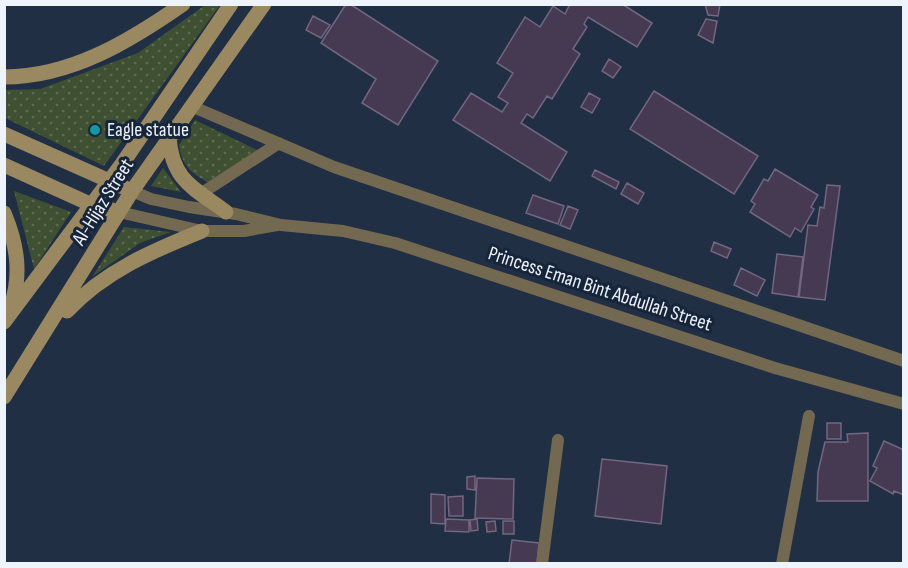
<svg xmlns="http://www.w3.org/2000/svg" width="908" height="568" font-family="'Sofia Sans Condensed',sans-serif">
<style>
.grass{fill:url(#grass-dots)}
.building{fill:#453a52;stroke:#726680;stroke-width:1.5}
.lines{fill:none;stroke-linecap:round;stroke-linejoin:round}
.minor{stroke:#736850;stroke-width:12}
.secondary{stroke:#9a8861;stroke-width:15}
.culture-dot{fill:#0f9aa8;stroke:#162539;stroke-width:2}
.labels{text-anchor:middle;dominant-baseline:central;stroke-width:6;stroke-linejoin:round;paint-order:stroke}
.poi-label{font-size:20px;fill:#eef4fd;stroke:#162539;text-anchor:start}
.street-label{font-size:20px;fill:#eef4fd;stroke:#162539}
</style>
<defs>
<pattern id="grass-dots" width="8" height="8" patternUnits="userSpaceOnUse" patternTransform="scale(1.5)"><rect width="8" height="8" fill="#3f5032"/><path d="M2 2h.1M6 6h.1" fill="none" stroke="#5b6a51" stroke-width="1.8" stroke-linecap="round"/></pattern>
</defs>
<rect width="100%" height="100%" fill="#202f44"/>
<path class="grass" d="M205 5H220L104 166 5 118V90L40 89 138 53Z
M195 120 261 152 211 184C192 174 182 166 179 145Z
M163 168 181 192 151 186Z
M14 191 71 212 34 269Z
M124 227 171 232 140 243 92 277Z"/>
<path class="building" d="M346 4H350L438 61 398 125 362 103 376 79 321 43Z
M622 4 652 23 637 47 588 17 584 24 587 27 573 49 580 54 552 99 547 96 533 118 527 114 521 123 567 152 550 181 453 120 471 93 502 112 508 103 498 97 513 73 497 63 525 17 540 27 553 6 565 14 570 4Z
M705 4H720L718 16 708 15Z
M313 16 330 25 321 38 306 30Z
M706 19 717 21 713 43 698 35Z
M609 59 621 67 613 78 602 71Z
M654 91 758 156 734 194 630 129Z
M589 93 600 99 592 113 581 107Z
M775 169 818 195 811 207 814 209 801 232 795 228 790 237 750 212 755 204 751 201 764 179 768 181Z
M595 170 619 182 616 189 592 176Z
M627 183 644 193 638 204 621 194Z
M827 185 840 186 825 300 799 297 808 225 817 226 820 207 824 208Z
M533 195 564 206 558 224 526 213Z
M568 206 578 210 570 229 560 225Z
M714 242 731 249 727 258 711 251Z
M777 254 803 257 798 297 772 293Z
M741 268 765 280 757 296 734 285Z
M827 423H841V439H827Z
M868 433V501H817L818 472 825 442H848L847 434Z
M884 441 904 450V495L894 491 893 494 870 481 877 468 873 466Z
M602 459 667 466 661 524 595 516Z
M475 476V490L467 489V477Z
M477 478 514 479 513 519 475 518Z
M431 494 445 495V524L431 523Z
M463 496V516H449L448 497Z
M446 519 469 520V532L445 531Z
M477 519 478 530 471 531 470 520Z
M495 521 496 531 487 532 486 522Z
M503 521H514V534H503Z
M512 540 539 543 537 564H509Z"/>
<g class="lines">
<path class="minor" d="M191 106 334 167 904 361
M132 191 151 199 189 207 236 214 281 225 343 231 395 243 775 368 904 404
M202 193 279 143
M119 212 202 231H244L277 225
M542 564 558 440
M782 564 809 416"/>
<path class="secondary" d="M4 77C71 77 130 41 183 4
M4 134 132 191
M169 137C172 181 194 188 226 212
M4 165 90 204 119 212
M4 213C17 244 22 274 11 306
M67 311C105 271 152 251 202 231
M4 322 122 164 231 4
M4 397 132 191 264 4"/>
</g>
<circle class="culture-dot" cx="95" cy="130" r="6"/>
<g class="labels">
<g class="poi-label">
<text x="107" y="130">Eagle statue</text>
</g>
<g class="street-label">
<text transform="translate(103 202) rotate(-58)">Al-Hijaz Street</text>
<text transform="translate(600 289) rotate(18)">Princess Eman Bint Abdullah Street</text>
</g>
</g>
<rect width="908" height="568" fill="none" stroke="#eef4fd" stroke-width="12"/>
</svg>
